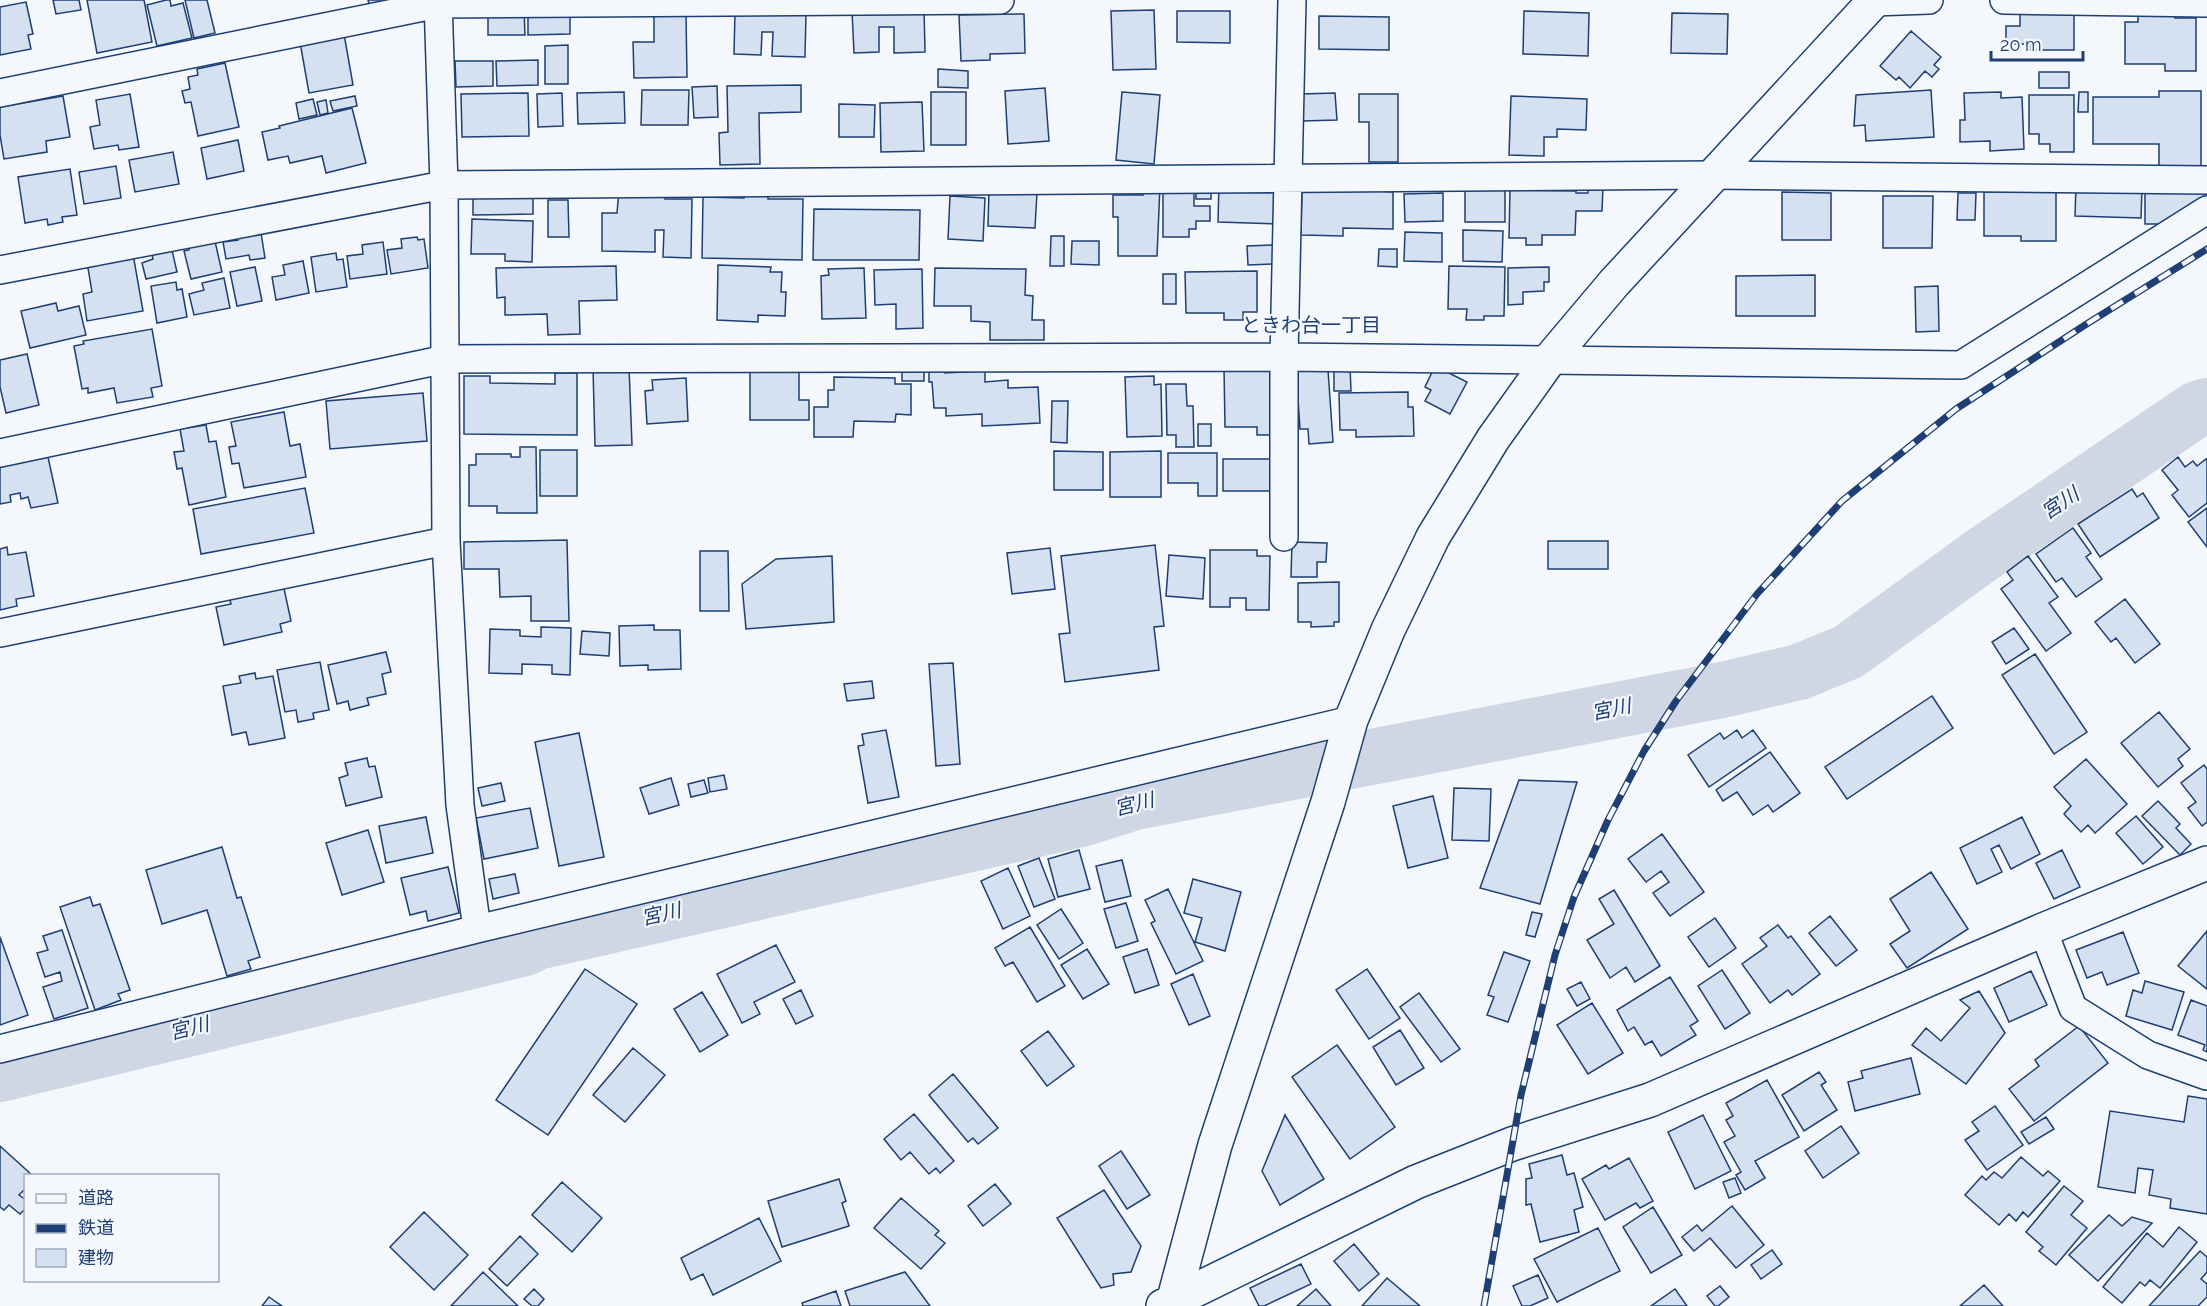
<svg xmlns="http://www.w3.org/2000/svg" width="2207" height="1306" font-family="Raleway,'Noto Sans JP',sans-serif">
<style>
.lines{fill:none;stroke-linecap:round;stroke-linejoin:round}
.river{stroke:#cfd7e4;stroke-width:56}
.building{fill:#d5e0f0;stroke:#1d3f73;stroke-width:1.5}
.minor-casing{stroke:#1d3f73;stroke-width:30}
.tertiary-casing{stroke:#1d3f73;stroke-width:36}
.minor{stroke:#f4f7fb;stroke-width:27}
.tertiary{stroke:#f4f7fb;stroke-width:33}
.rail-casing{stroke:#1d3f73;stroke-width:7}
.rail{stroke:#f4f7fb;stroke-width:4.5;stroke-dasharray:14;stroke-linecap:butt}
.labels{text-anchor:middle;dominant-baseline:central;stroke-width:4.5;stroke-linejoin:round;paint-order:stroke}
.neighbourhood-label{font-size:20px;fill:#1d3f73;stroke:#f4f7fb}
.water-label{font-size:20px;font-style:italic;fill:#1d3f73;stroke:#f4f7fb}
</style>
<rect width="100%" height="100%" fill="#f4f7fb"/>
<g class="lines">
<path class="river" d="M0 1074 525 948 537 942 1081 819 1135 802 1722 690 1799 672 1848 652 1986 552 2197 409 2207 406"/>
</g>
<path class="building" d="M53 0H79L81 10 56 14Z
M87 0H144L152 42 97 53Z
M166 0H170L171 6 183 3 192 38 157 46 147 5Z
M185 0H207L215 33 194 38Z
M368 0H406L370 8Z
M26 2 33 34 28 35 31 49 0 55V7Z
M924 8 925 52 894 53V27H879V52L854 53 852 11Z
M2020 8H2074V50H2030V44H2006V26H2020Z
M528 9H570V34L528 35Z
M488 10H524L525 35H488Z
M1154 10 1156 69 1113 70 1111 11Z
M1177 11H1230V43L1177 42Z
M1524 11 1589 13 1588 56 1523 54Z
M2138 11H2175V18H2196V71H2165V64H2125V22H2138Z
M735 12 806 13 805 57 772 56 773 32H762L761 55 734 54Z
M1672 13 1728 14 1727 54 1671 53Z
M686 14 687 77 634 78 633 42H654V15Z
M1024 14 1025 53 990 54V60L961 61 959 15Z
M1319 16 1389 17V50L1319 49Z
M1911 31 1941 57 1934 65 1939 69 1932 77 1925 71 1910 88 1899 77 1896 80 1880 66Z
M344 34 353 85 309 93 300 42Z
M568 45V84H545V46Z
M538 60V85L497 86 496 61Z
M455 61H493V86L456 87Z
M225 63 239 127 198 136 191 102 185 103 182 91 190 89 188 77 198 75 197 69Z
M938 69 968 71V88L938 87Z
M2039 72H2069V88H2039Z
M801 85V112L759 113 760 164 720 165 719 133 728 132 727 86Z
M717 86 718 117 694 118 692 87Z
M1045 88 1049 141 1008 144 1005 91Z
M642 90H689L688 125H641Z
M1931 90 1934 137 1866 141 1865 125 1854 126 1856 95Z
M2159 91H2201V167H2159V144H2093V97H2159Z
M624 92 625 123 578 124 577 93Z
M931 92H966V145H931Z
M1122 92 1160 95 1154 164 1116 160Z
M2001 92V98L2022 97 2024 149 1990 151V141L1960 142V120H1965L1964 93Z
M2079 92H2088V112H2078Z
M528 93 529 136 462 137 461 94Z
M562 93 563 126 538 127 537 94Z
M1335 93 1337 120 1302 121 1301 94Z
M130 94 139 147 119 150 118 145 94 149 90 127 100 125 96 100Z
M1359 94H1398V162H1369V122H1359Z
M2029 95H2074V152H2050V144H2039V134H2029Z
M63 96 70 137 46 141 47 152 4 159 0 135V107Z
M355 96 357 106 333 111 330 101Z
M1511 96 1587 99 1586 130 1557 129V137H1544V156L1509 155Z
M313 99 317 115 299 119 296 103Z
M326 100 328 113 320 115 317 102Z
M922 102 924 151 881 152 880 103Z
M839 104 875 105 874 137H839Z
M352 108 366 163 326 173 322 156 290 163 288 156 268 160 262 132 280 128 279 126Z
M238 140 244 171 207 179 201 148Z
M173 152 179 184 135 192 129 160Z
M116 166 121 198 84 204 79 172Z
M70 169 77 215 62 217 63 222 48 225 47 219 25 223 18 177Z
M1219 183 1277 185 1276 224 1218 222Z
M1196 185H1211V199H1196Z
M1302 185 1376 187V191L1393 192V229L1343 228V236L1301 235Z
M1143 186H1160L1157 256H1118V217H1113V195H1143Z
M1588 186H1603L1602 211H1576L1575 235H1542V245H1526V238H1509L1510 190 1576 191V193H1588Z
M2076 187 2142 188 2141 218 2075 216Z
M2145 187H2207V200L2165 224H2145Z
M1163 188H1194V206H1210V221H1196V229H1189V237H1163Z
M619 189 665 190V199H692L691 258 663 257 664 230H655V252L602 251V213H617Z
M989 190 1037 192 1035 228 988 226Z
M1465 190H1505V222H1465Z
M533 192V214L473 215V193Z
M745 192 768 193V199H803L802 260 702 258 703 197 744 198Z
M1782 192 1831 193V240H1782Z
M1984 192H2056V241H2021V236H1984Z
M1443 193V221L1405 222 1404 194Z
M1958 193H1976L1975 220H1957Z
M950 196 985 198 983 241 948 239Z
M1883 196H1933L1932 248H1883Z
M548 200H568L569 237H548Z
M814 209 920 210 919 260H813Z
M472 219 533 221 532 262 505 261V254H471Z
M236 230 261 233 265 258 250 260 249 255 226 259 223 242 238 240Z
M1463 230 1503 231 1502 262 1463 261Z
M1405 232 1442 233V262L1404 261Z
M1051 236H1064V266H1050Z
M214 237 222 272 191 279 184 251 189 250 188 243Z
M417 237 418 240 424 239 428 268 391 274 387 250 402 248 401 239Z
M1072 241H1099V265L1071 264Z
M383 242 387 274 350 279 347 256 363 254 362 245Z
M1275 245V264L1248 265 1247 246Z
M171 246 177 272 146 279 142 263 153 259 151 250Z
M1379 249H1397V267L1378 266Z
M336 253 337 260 343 259 347 287 316 292 311 257Z
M133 254 143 311 87 321 83 294 92 292 87 262Z
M303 261 309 293 276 300 272 277 285 275 283 265Z
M718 265 771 267 770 272H782L781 292H786L785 316 758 315V322L717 320Z
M616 266 617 300 579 301 580 334 548 335 547 314 505 315V297L497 298 496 268Z
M1449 266 1505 267 1504 316H1484V320H1466L1467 309H1448Z
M255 267 262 301 237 306 230 272Z
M1549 267V282H1544V291L1523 292V304L1508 305V268Z
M864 268 866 318 822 319 821 276 829 275 828 269Z
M935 268 1026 269 1025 295 1033 296 1032 320H1044V340H990V322L971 321V306H934Z
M922 269 923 328 896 329V304L875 305 874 270Z
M1257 271V312H1243V320H1224V313H1186L1185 272Z
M1163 274H1176V304H1163Z
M1815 275V316H1736V276Z
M224 278 230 308 194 315 189 294 204 290 202 283Z
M176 282 177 290 182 289 187 317 157 323 151 286Z
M1938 286 1939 331 1916 332 1915 287Z
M56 303 58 311 79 306 86 335 30 348 21 311Z
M152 329 162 386 151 388 153 397 117 403 114 388 88 393V388L82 389 74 346 84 344 83 341Z
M27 354 39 405 6 413 0 387V360Z
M945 366V373L985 371V382L1008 380V388L1038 387 1040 423 982 426V414L946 416V408H934L932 382H929V367Z
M1334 366H1350L1351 391H1334Z
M1435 366 1467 382 1450 414 1425 401 1431 390 1425 387Z
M629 367 632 445 595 446 593 368Z
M902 367H924V381H902Z
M1224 368H1274L1275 435H1257V427H1225Z
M1296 368 1328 370 1333 442 1309 444 1308 429H1300Z
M750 372H799V400H809V420H750Z
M555 373H577V435L464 434V376H490V383L555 384Z
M1154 376V385L1161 384 1162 436 1127 437 1125 377Z
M834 377 895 378V384H911V415L896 414 895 422 854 421 853 437H814V407H828V390H834Z
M686 378 688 421 647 424 645 391 653 390 652 380Z
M1166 384H1186L1187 406H1193L1194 447H1176V435H1167Z
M1408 392V407H1413L1414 436 1356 437V430H1340L1339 393Z
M423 393 427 441 330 449 326 401Z
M1052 401H1068L1067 443 1051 442Z
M284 412 290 446 300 444 306 477 244 488 239 463 232 464 229 447 236 446 231 422Z
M1198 424H1211V446H1198Z
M206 425 209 442 216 441 226 497 189 505 182 468 177 469 174 452 184 451 180 429Z
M520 447H536L537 513H497V506H469V465H476V454H511V457H520Z
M540 450H577V496H540Z
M1054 451 1103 452V490H1054Z
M1161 451V497H1110V452Z
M1168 453H1217V496H1198V483H1168Z
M48 457 58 503 31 508 28 497 21 499 20 493 10 495 11 502 0 504V467Z
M2178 457 2185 467 2193 461 2197 466 2206 459 2207 461V503L2189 517 2172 495 2178 490 2162 470Z
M1223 459H1270V491H1223Z
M305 488 314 533 201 554 193 509Z
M2132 489 2137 497 2143 493 2159 518 2100 557 2078 524Z
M2207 508V547L2188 522Z
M2073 528 2091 553 2086 557 2102 579 2076 597 2062 578 2056 582 2036 554Z
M567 540 569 621H531V596L500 597 499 569H464V542Z
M1548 541H1608V569H1548Z
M1292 542 1327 543 1326 562H1317V577H1291Z
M1155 545 1164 626 1154 627 1159 670 1065 682 1059 634 1070 633 1061 556Z
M7 547 8 555 26 552 34 596 16 599 17 606 0 610V549Z
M1050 548 1055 589 1012 594 1007 553Z
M1210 550H1257V556H1270L1269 610H1246V598H1230V607H1210Z
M700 551H728L729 611H700Z
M1169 555 1205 558 1203 599 1166 596Z
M832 556 834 622 746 629 742 584 776 559Z
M2028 556 2058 597 2049 603 2071 633 2046 651 2001 589 2013 580 2007 572Z
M1339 582V622H1334V626L1311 627V622H1298V583Z
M283 584 291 621 280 624 282 632 224 645 216 607 231 604 229 597Z
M2125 599 2160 644 2135 663 2116 638 2111 642 2095 622Z
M654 625V630H680L681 669 648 670V665L620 666 619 626Z
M541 627 571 628 570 675 552 674V665L522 664V674L489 673 490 629 520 630V636L541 637Z
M2014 628 2029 649 2006 664 1992 642Z
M582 631 610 633 609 656 580 654Z
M386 652 391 672 382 674 386 694 367 698 369 705 350 710 348 701 337 704 328 665Z
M2035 654 2087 732 2054 754 2002 675Z
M320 662 329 710 313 713 314 719 298 722 296 710 285 712 277 670Z
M953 663 960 764 936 766 929 664Z
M255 673 256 679 273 676 285 738 249 745 246 732 232 735 223 686 241 683 239 676Z
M872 681 874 698 847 701 844 684Z
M1932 696 1953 728 1847 799 1825 767Z
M2159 712 2190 749 2178 759 2183 766 2158 787 2121 743Z
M886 730 899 797 868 803 858 746 864 745 862 734Z
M1737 730 1742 738 1753 730 1766 748 1709 787 1688 755 1720 733 1724 739Z
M579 733 604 857 559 866 535 742Z
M1770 752 1800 793 1773 812 1768 805 1753 815 1737 792 1723 801 1716 790Z
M367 758 369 767 375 766 382 797 346 806 339 778 348 775 345 763Z
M2086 759 2127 804 2095 833 2088 825 2081 832 2064 814 2071 806 2054 787Z
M2204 765 2207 769V822L2202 826 2188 808 2196 802 2181 783Z
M724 775 727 789 710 792 708 778Z
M671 778 679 805 649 814 640 788Z
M704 780 708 793 691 797 688 784Z
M1519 780 1577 782 1540 904 1480 888Z
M501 783 505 801 482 806 478 788Z
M1454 788 1491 789 1489 841 1452 840Z
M1433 796 1448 858 1408 868 1393 806Z
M2158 801 2180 824 2176 828 2191 844 2180 855 2142 816Z
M530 808 538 848 484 859 476 818Z
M2136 816 2163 847 2143 864 2116 833Z
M426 817 433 853 386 863 379 826Z
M2022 817 2040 854 2011 869 1999 845 1991 849 2002 872 1977 884 1960 848Z
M368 830 384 882 342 895 326 843Z
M1662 834 1704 892 1670 916 1653 893 1669 882 1661 871 1646 882 1628 859Z
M222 847 237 898 241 897 260 957 248 961 251 969 227 976 207 910 162 924 146 870Z
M1079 850 1090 889 1058 897 1048 859Z
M2062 850 2080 887 2054 899 2036 863Z
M1039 858 1055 899 1034 907 1018 866Z
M1122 860 1131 896 1105 902 1096 866Z
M448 867 459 913 428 921 426 911 410 915 401 878Z
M1008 868 1030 916 1003 929 981 881Z
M1931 872 1968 929 1907 968 1890 944 1910 931 1890 899Z
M515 874 519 893 493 899 489 879Z
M1193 879 1241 892 1225 951 1195 942 1202 918 1184 913Z
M1168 889 1203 961 1176 974 1151 923 1155 921 1145 900Z
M1614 890 1660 966 1635 982 1626 967 1610 978 1587 940 1614 924 1599 899Z
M90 897 93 906 100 904 130 990 118 994 121 1000 95 1010 60 907Z
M1126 903 1138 941 1116 948 1104 909Z
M1061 909 1083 943 1059 959 1037 925Z
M1532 912 1542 914 1535 937 1526 935Z
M1830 916 1857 950 1836 966 1809 933Z
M1715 918 1736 948 1709 967 1688 937Z
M1778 925 1788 938 1791 936 1820 974 1792 995 1788 990 1770 1003 1742 964 1767 946 1760 938Z
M1030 927 1065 986 1037 1002 1013 962 1005 966 995 948Z
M62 930 88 1008 54 1019 43 987 62 981 60 972 45 977 37 953 48 950 43 936Z
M2207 931V989L2178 966Z
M2123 932 2139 973 2107 985 2102 972 2087 978 2076 950Z
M0 937 28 1015 0 1025Z
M776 945 795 982 754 1002 760 1014 742 1023 717 974Z
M1087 949 1109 984 1083 999 1061 965Z
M1147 949 1159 985 1135 993 1123 957Z
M1504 952 1530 961 1508 1022 1487 1015 1494 997 1488 995Z
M585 969 637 1004 548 1135 496 1100Z
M1367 969 1400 1018 1369 1039 1336 990Z
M1722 970 1750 1013 1725 1029 1698 986Z
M2031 971 2047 1005 2009 1022 1994 988Z
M1193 974 1210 1016 1189 1025 1171 984Z
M1670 977 1698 1021 1690 1026 1696 1035 1661 1056 1652 1041 1645 1045 1634 1027 1628 1031 1617 1010Z
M2145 981 2184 992 2172 1030 2126 1016 2133 990 2142 993Z
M1581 982 1590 999 1577 1006 1567 989Z
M801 990 813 1016 796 1024 783 999Z
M1979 991 2005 1033 1966 1084 1912 1045 1926 1028 1941 1041 1970 1008 1960 1000Z
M702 992 728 1035 700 1052 674 1009Z
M1419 993 1460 1049 1441 1062 1400 1007Z
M2191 1000 2207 1006V1052L2203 1050 2205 1045 2178 1035Z
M1592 1003 1623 1053 1588 1074 1557 1025Z
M2079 1026 2108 1063 2034 1121 2009 1089 2039 1066 2035 1060Z
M1400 1030 1424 1068 1396 1085 1373 1047Z
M1048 1031 1074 1066 1047 1086 1021 1051Z
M1337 1045 1395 1127 1350 1159 1292 1077Z
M633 1048 665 1075 625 1122 593 1095Z
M1911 1058 1920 1094 1855 1111 1848 1082 1863 1078 1861 1071Z
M1819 1072 1826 1082 1821 1085 1837 1110 1804 1131 1782 1095Z
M953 1074 998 1128 978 1144 973 1138 968 1142 929 1095Z
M1767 1080 1799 1137 1755 1161 1765 1178 1745 1190 1736 1175 1741 1172 1724 1142 1735 1136 1726 1120 1733 1116 1726 1103Z
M2188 1096 2207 1099V1214L2170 1208 2171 1199 2149 1195 2153 1170 2138 1168 2135 1193 2098 1187 2110 1111 2184 1122Z
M1995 1106 2023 1145 1987 1170 1965 1140 1979 1131 1972 1122Z
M914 1114 954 1161 940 1173 936 1168 929 1174 910 1152 901 1160 884 1139Z
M1285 1115 1324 1179 1280 1205 1262 1171Z
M1703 1115 1731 1171 1695 1189 1668 1132Z
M2046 1117 2054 1129 2029 1144 2021 1132Z
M1841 1126 1859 1153 1823 1178 1805 1151Z
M0 1146 33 1176H26V1188L19 1195 26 1200V1208L20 1214 9 1205 4 1210 0 1207Z
M1121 1151 1150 1195 1127 1209 1099 1166Z
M1562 1155 1567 1175 1574 1173 1583 1207 1574 1210 1579 1232 1540 1242 1531 1204 1526 1205V1179L1532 1178 1529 1164Z
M2021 1157 2043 1176 2048 1171 2060 1181 2028 1217 2023 1212 2016 1221 2009 1214 1999 1225 1965 1195 1982 1176 1986 1180 1994 1172 2002 1178Z
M1629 1158 1653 1201 1640 1208 1636 1203 1605 1220 1582 1179 1606 1165 1609 1169Z
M1735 1178 1741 1193 1729 1198 1723 1182Z
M839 1179 846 1201 842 1203 849 1226 782 1247 768 1201Z
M562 1182 602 1218 572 1252 532 1215Z
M995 1184 1011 1204 983 1226 968 1206Z
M2064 1186 2083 1201 2071 1215 2087 1228 2056 1265 2039 1251 2043 1247 2026 1232Z
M1104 1190 1141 1246 1131 1272 1113 1274 1114 1285 1101 1288 1057 1218Z
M901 1198 939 1231 935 1235 945 1243 921 1269 874 1228Z
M1732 1206 1764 1245 1736 1268 1710 1238 1694 1251 1682 1237 1697 1225 1702 1231Z
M1653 1207 1682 1255 1651 1273 1623 1227Z
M424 1212 468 1255 434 1290 390 1247Z
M2109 1215 2122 1226 2132 1217 2152 1223 2098 1281 2069 1255Z
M759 1218 781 1261 713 1295 703 1274 691 1280 681 1258Z
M2179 1227 2197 1242 2160 1288 2150 1280 2145 1286 2140 1282 2122 1303 2103 1287 2147 1233 2163 1247Z
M1598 1228 1620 1271 1557 1302 1534 1259Z
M520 1236 538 1254 507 1286 489 1269Z
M1354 1244 1379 1274 1359 1291 1334 1261Z
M1772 1250 1782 1264 1761 1279 1751 1265Z
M2200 1251 2207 1257V1272L2201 1279 2207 1284V1297L2198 1306H2149Z
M1301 1264 1311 1284 1264 1306H1259L1250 1288Z
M483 1272 518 1306H451Z
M905 1272 930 1306H850L845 1291Z
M1538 1275 1548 1298 1530 1306H1522L1513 1286Z
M1387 1278 1420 1306H1362Z
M1984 1285 2003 1306H1960Z
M1720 1286 1729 1297 1718 1306H1715L1707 1296Z
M534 1289 544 1299 538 1306H532L524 1299Z
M1316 1289 1331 1306H1297Z
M1675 1289 1687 1306H1651Z
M836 1291 841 1306H803L802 1303Z
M269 1297 282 1306H262Z"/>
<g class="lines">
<g class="minor-casing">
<path id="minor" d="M438 0 444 185 446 541 460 805 477 929
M2004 0 2207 3
M1873 2 1929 0
M0 93 438 4 1000 0
M0 270 444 185 1713 175 2207 180
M0 453 446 359 1284 357 1961 365 2207 210
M1284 537V357L1292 0
M0 633 446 541
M2043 930 2073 1008 2148 1055 2207 1076
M0 1049 477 929 1351 720"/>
</g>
<g class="tertiary-casing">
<path id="tertiary" d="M1163 1306 1416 1182 1512 1144 1650 1100 2043 930 2207 863
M1172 1306 1215 1145 1328 802 1351 720 1388 630 1433 537 1493 439 1550 359 1614 283 1875 0"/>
</g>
<use href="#minor" class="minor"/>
<use href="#tertiary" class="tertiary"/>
<g class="rail-casing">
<path id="rail" d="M1484 1306 1521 1095 1555 955 1574 897 1608 820 1644 751 1676 701 1757 594 1842 501 1956 409 2085 325 2207 249"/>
</g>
<use href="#rail" class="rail"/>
</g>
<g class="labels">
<g class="neighbourhood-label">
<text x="1311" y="325">ときわ台一丁目</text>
</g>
<g class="water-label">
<text transform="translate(2060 503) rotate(-34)">宮川</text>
<text transform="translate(1611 709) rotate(-11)">宮川</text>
<text transform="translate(1134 804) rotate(-14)">宮川</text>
<text transform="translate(661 914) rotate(-13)">宮川</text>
<text transform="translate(189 1028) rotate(-14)">宮川</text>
</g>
</g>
<rect x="24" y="1174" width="195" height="108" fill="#f4f7fb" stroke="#9eadc5" stroke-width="1.5"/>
<rect x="36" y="1194" width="30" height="9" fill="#f4f7fb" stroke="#9eadc5" stroke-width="1.5"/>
<text x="78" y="1204" font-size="18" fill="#1d3f73">道路</text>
<rect x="36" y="1224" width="30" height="9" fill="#1d3f73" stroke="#9eadc5" stroke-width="1.5"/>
<text x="78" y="1234" font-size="18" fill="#1d3f73">鉄道</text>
<rect x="36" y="1249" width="30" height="18" fill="#d5e0f0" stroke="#9eadc5" stroke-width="1.5"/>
<text x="78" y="1264" font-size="18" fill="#1d3f73">建物</text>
<path d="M1991 51v9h92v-9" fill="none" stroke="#1d3f73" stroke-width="3"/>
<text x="2000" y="51" font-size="18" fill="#1d3f73" stroke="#f4f7fb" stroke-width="4.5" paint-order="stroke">20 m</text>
</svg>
